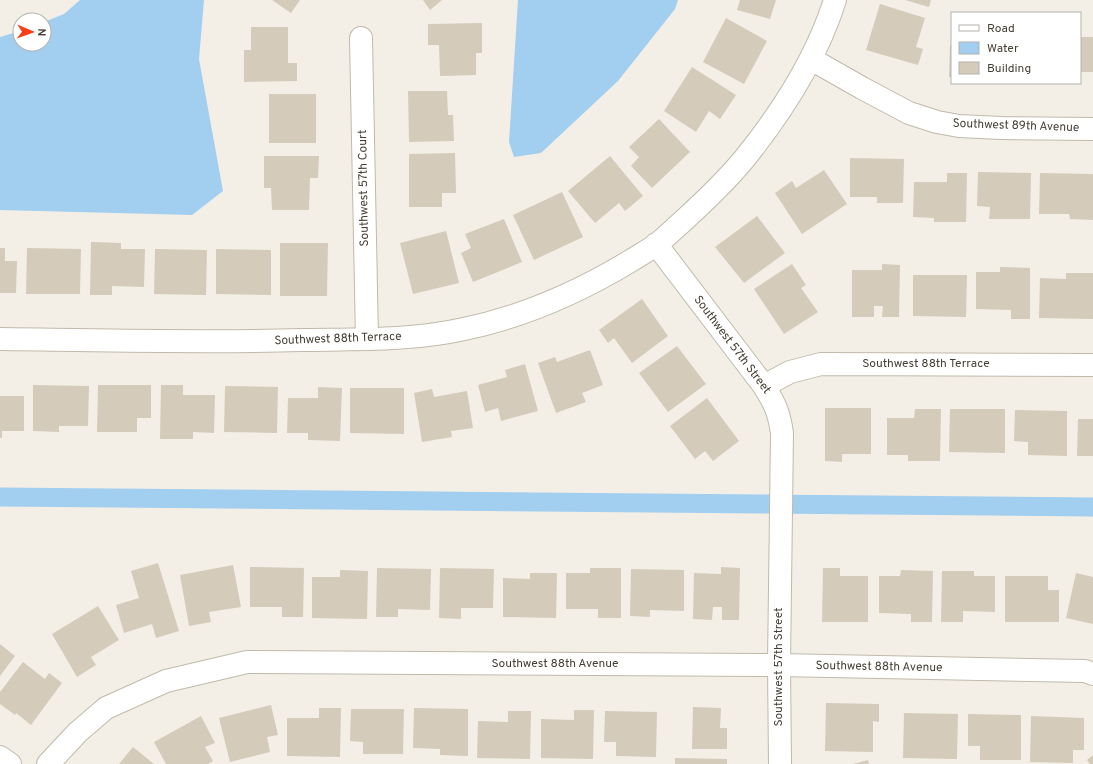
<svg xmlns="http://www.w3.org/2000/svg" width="1093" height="764" font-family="Overpass,sans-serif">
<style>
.water{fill:#a2cef0}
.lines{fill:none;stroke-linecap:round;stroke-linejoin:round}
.canal{stroke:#a2cef0;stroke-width:19}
.building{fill:#d4cbbb}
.minor-casing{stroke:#c1baab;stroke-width:24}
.minor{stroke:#fff;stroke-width:22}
.labels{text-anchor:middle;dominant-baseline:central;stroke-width:3.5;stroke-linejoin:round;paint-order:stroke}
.street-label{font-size:12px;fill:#453f35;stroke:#fff}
</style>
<rect width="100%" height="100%" fill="#f3efe6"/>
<path class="water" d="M80 0H204L199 59 223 191 192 215 0 210V37L20 31V44H44V22L64 14Z
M518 0H678L675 9 618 81 541 153 514 157 509 142Z"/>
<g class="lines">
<path class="canal" d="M0 497 1093 507"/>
</g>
<path class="building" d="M272 0H300L291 13Z
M423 0H442L430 10Z
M740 0H776L770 19 737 10Z
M905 0H931L929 7Z
M880 4 925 18 916 47 923 49 918 65 866 50Z
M726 18 767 41 744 84 703 62Z
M482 23V53H476V75L440 76 439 45H428V24Z
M251 27H288V63H297V81L244 82V50H251Z
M1081 37H1093V72H1081Z
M950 45H952V77H949Z
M692 67 736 95 720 119 709 111 696 132 664 111Z
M408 91H447L448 115H453L454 141 409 142Z
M269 94H316V143H269Z
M659 119 690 152 652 188 631 166 639 157 629 147Z
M455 153 456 193H442V207H409V154Z
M264 156H319L318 178H310L309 210H272L271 188H264Z
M610 156 643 196 625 211 619 203 595 223 568 191Z
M850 158 904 159 903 203H877V197H850Z
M824 170 847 204 802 234 775 193 792 181 796 188Z
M978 172 1031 173 1030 219H989L990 207 977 206Z
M947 173H967L966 222H934V218L913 217 914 182H947Z
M1040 173 1093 174V220L1070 219 1069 214H1039Z
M562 192 583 237 534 260 513 215Z
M757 216 785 253 744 283 715 247Z
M504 219 522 262 473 282 461 253 471 248 465 234Z
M446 231 459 283 413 294 400 243Z
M91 242 121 243V249H145L144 287 112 286V295H90Z
M280 243H328L327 296H280Z
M0 248H5V261H17L16 293H0Z
M27 248 81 249 80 294H26Z
M155 249 207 250 206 295 154 294Z
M216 249 271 250V295L216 294Z
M792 264 806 285 801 288 818 312 784 334 754 289Z
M882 264 900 265 899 317H882L883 306H874V317H852V270H882Z
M1000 267 1030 268V319H1011V310L976 309V272H1000Z
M1066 273H1093V319L1039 318 1040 278 1066 279Z
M913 275H967L966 317 913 316Z
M642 299 668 336 632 363 614 338 608 343 599 330Z
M677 346 706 384 668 412 639 373Z
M590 350 603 385 582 393 586 402 556 413 538 363 555 357 557 362Z
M525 364 538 411 501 421 498 408 485 412 478 385 507 377 505 370Z
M33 385 89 386 88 426H59V432L33 431Z
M98 385H151V418H137V432H97Z
M161 385H183V395H215L214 433 193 432V439H160Z
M225 386 278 387 277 433 224 432Z
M318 387 342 388 340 441 308 440V433H287L288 398H318Z
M350 388H404V434L350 433Z
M432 389 434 397 467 391 473 428 451 431 452 437 422 442 414 393Z
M0 396H24V431H2V438H0Z
M707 398 739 441 713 461 705 451 695 459 670 426Z
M825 408H871V454H842V462L825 461Z
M915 409H941L940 461H908V455H887V418H914Z
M950 409H1005V453L949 452Z
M1015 410 1067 411V456L1028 455V442L1014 441Z
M1078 419H1093V456H1077Z
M158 563 179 631 156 638 152 624 124 633 116 605 139 598 131 571Z
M233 565 241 607 209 612 211 622 189 626 180 575Z
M250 567 304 568 303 617H282V607H250Z
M721 567 740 568 739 620H722V607H713L712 620 693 619 694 573 721 574Z
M377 568 431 569 430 610 398 609V617H376Z
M440 568 494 569 493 608H461V619L439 618Z
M590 568H621V618H598V609H566V573H590Z
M823 568H840V576H868V622H822Z
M631 569 684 570V611L650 610V617L630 616Z
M340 570 368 571 367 619 312 618V577H340Z
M901 570 933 571 932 622H911V614L879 613V576H900Z
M942 571H974V576H995V612L963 611V622H941Z
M530 573H557L556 618 503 617V578L530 579Z
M1076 573 1093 577V624L1066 618Z
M1005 576H1048V590H1059V622H1005Z
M98 606 119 640 91 657 96 665 77 677 52 634Z
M0 644 15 656 0 676Z
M23 662 45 679 49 673 62 683 31 725 16 713 15 715 0 704V692Z
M826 703 879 704V722L873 721V752L825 751Z
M271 705 278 735 267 737 270 752 230 762 219 718Z
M693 707 721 708 720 728H727V749H692Z
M319 708H341L340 757 287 756V718H319Z
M414 708 468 709V756L440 755V749L413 748Z
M351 709H404L403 754H363V742L350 741Z
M574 710H594L593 759 541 758V719L574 720Z
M508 711H531L530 759 477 758 478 721 508 722Z
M605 711 657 712 656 757 616 756V742H604Z
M904 713 958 714 957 759 903 758Z
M968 714 1021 715V760H980V746H968Z
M201 716 215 743 205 747 213 761 208 764H166L154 742Z
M1031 716 1084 718V750H1073V763L1030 762Z
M133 747 154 764H119Z
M1093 755V764H1090L1087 760Z
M675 758 727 759V764H675Z
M868 760 869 764H853Z"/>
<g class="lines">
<g class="minor-casing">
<path id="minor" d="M361 38 367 339
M811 59 862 88 909 113 937 122 959 126 1001 128 1093 129
M656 244 764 386C775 404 779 412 782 433L779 665 780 764
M0 339C100 340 201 343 301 340 355 339 411 341 464 329 522 317 581 291 632 260 640 255 649 250 657 244 666 237 674 229 683 221 705 201 726 181 745 158 782 112 817 57 835 0
M764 386 790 372 821 364 1093 365
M0 757 10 764
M48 764 78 732 106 708 166 681 247 662 779 665 1085 671 1093 674"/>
</g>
<use href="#minor" class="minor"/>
</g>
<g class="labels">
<g class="street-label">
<text transform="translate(1016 126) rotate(2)">Southwest 89th Avenue</text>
<text transform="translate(364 188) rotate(-91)">Southwest 57th Court</text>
<text transform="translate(338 339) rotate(-2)">Southwest 88th Terrace</text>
<text transform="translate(732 345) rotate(53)">Southwest 57th Street</text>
<text x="926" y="364">Southwest 88th Terrace</text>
<text x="555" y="664">Southwest 88th Avenue</text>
<text transform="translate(779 667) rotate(-90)">Southwest 57th Street</text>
<text transform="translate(879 667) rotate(1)">Southwest 88th Avenue</text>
</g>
</g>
<rect x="951" y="12" width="130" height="72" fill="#ffffff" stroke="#b5b2ae"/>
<rect x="959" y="25" width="20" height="6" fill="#ffffff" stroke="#b5b2ae"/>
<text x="987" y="32" font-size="12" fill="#453f35">Road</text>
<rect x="959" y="42" width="20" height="12" fill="#a2cef0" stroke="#b5b2ae"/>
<text x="987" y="52" font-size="12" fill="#453f35">Water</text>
<rect x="959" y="62" width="20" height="12" fill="#d4cbbb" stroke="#b5b2ae"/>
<text x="987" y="72" font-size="12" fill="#453f35">Building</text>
<g transform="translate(32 32) rotate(92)"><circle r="19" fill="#ffffff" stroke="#b5b2ae"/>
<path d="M0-3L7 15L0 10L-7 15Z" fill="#f93e17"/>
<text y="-6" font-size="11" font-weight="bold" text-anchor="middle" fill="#453f35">N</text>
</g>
</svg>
